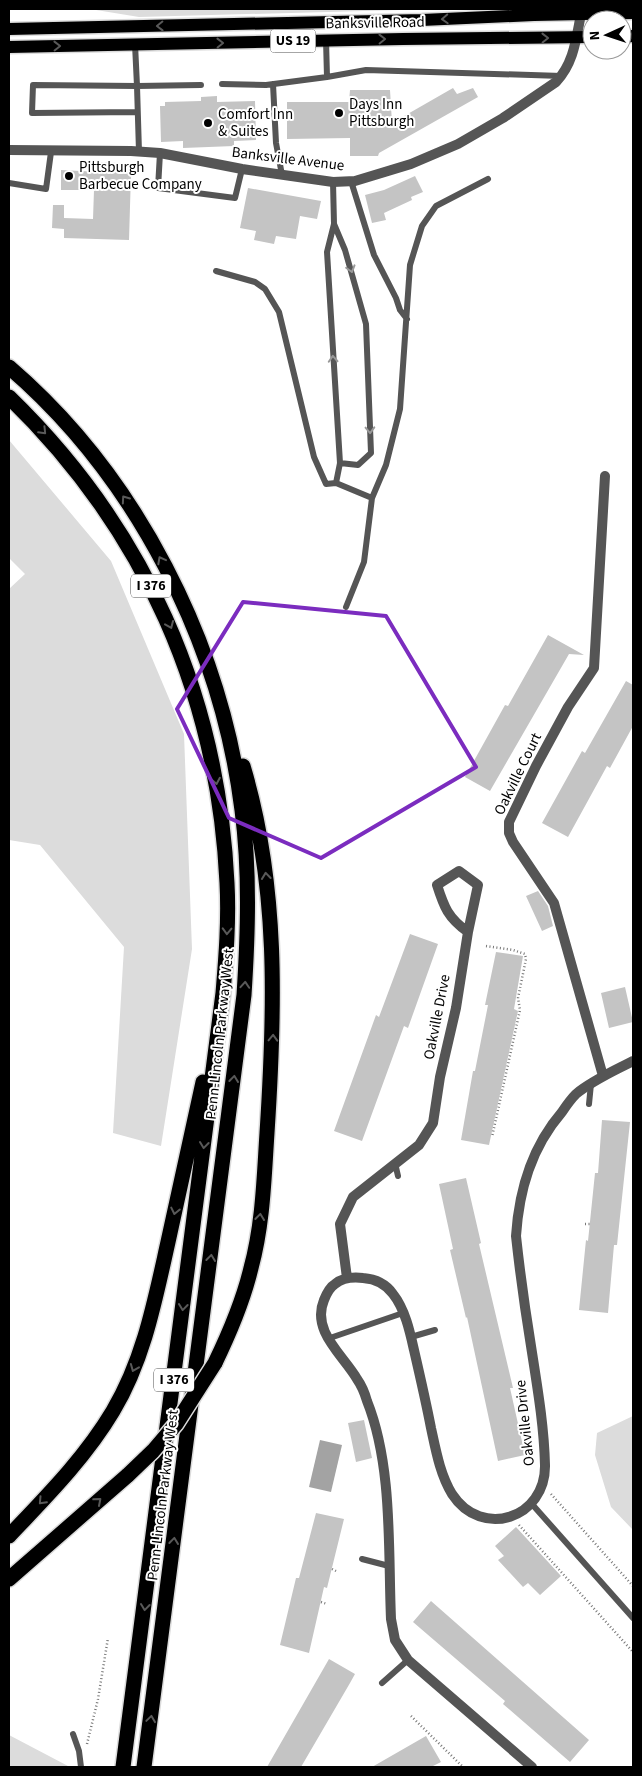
<svg xmlns="http://www.w3.org/2000/svg" width="642" height="1776" font-family="'Source Sans 3',sans-serif">
<style>
.green{fill:#dcdcdc}
.water{fill:#a3a3a3}
.building{fill:#c4c4c4}
.lines{fill:none;stroke-linecap:round;stroke-linejoin:round}
.primary-casing{stroke:#dbdbdb;stroke-width:15}
.motorway-casing{stroke:#dbdbdb;stroke-width:18}
.path{stroke:#777;stroke-width:2.5;stroke-dasharray:1 2.5;stroke-linecap:butt}
.service{stroke:#555;stroke-width:6}
.minor{stroke:#555;stroke-width:10}
.primary{stroke:#000;stroke-width:12}
.motorway{stroke:#000;stroke-width:15}
.motorway-bridge-casing{stroke:#dbdbdb;stroke-width:18;stroke-linecap:butt}
.motorway-bridge{stroke:#000;stroke-width:15}
.oneway{stroke:#595959}
.oneway2{stroke:#999}
.marked{fill:none;stroke:#7b2cbf;stroke-width:4;stroke-linejoin:round}
.poi-dot{fill:#000;stroke:#fff;stroke-width:2}
.labels{text-anchor:middle;dominant-baseline:central;stroke-width:4;stroke-linejoin:round;paint-order:stroke}
.shield{fill:#fff;stroke:#4c4c4c;stroke-width:1}
.shield-label{font-size:14px;font-weight:bold;fill:#000}
.street-label{font-size:15px;fill:#000;stroke:#fff}
.poi-label{font-size:15px;fill:#000;stroke:#fff;text-anchor:start}
</style>
<rect width="100%" height="100%" fill="#fff"/>
<path class="green" d="M90 9H438L139 17Z
M9 440 111 561 184 734 192 949 161 1146 113 1133 124 947 40 845 9 840V589L25 574 9 558Z
M633 1416V1530L611 1507 595 1455 597 1433Z
M9 1735 68 1766V1767H9Z"/>
<path class="water" d="M320 1440 342 1445 331 1492 309 1487Z"/>
<path class="building" d="M453 88 457 94 473 88 478 97 379 153 378 156H350V138L287 139V102H349L350 90H390L392 123Z
M217 96V102L255 101 256 140 234 141V146L183 148V141L161 142 160 106H165V102L201 101V97Z
M101 162 117 163V172L131 173 129 240 64 238V229L52 228 53 205H64V218L93 219 94 190H61V170L101 172Z
M415 176 423 192 411 197 412 200 384 213 386 220 372 223 365 195 384 190Z
M248 188 321 201 317 219 300 216 296 239 276 236 274 244 254 240 256 231 240 228Z
M548 635 584 655 569 654 490 791 465 777 505 705 508 706Z
M626 681 633 685V726L610 768 607 766 568 837 542 823 582 751 585 753Z
M538 891 548 906 553 926 542 931 526 896Z
M410 934 438 944 408 1028 404 1026 362 1141 334 1131 376 1015 379 1017Z
M496 952 523 956 514 1009 518 1011 489 1145 461 1140 473 1071H475L488 1005H485Z
M625 987 633 1022 609 1028 601 993Z
M602 1120 630 1122 617 1245H614L608 1313 579 1310 586 1240 588 1241 595 1173H598Z
M466 1178 481 1243 479 1244 513 1388H510L525 1455 498 1461 467 1317 466 1318 450 1250 453 1249 439 1184Z
M364 1420 372 1458 356 1462 348 1423Z
M316 1513 344 1519 327 1588 324 1587 309 1653 280 1645 296 1578H299Z
M516 1527 561 1576 540 1595 528 1583 523 1587 498 1560 504 1556 495 1546Z
M431 1601 589 1740 570 1762 503 1704 505 1701 413 1622Z
M329 1659 355 1674 350 1683 301 1767H267Z
M426 1736 441 1762 431 1767H372Z"/>
<g class="lines">
<g class="primary-casing">
<path id="primary" d="M9 29 422 20 534 15 633 13
M622 37 633 36
M9 47 403 39 592 37"/>
</g>
<g class="motorway-casing">
<path id="motorway" d="M9 367C137 477 221 643 242 810 250 871 248 933 244 995L144 1767
M9 397C145 529 218 694 227 883 229 920 226 957 223 993L123 1767
M215 1363C230 1332 243 1302 251 1268 263 1224 264 1178 267 1133 275 1010 279 886 243 766
M9 1536C46 1497 85 1458 113 1411 144 1359 155 1300 168 1242 180 1189 191 1135 203 1082
M9 1579 128 1475"/>
</g>
<path class="path" d="M486 946 513 950 525 954 526 959 518 998 520 1010 492 1137
M585 1224H590
M551 1494 633 1586
M519 1525 633 1652
M332 1569 336 1571
M321 1602 327 1604
M411 1716 463 1767
M87 1744 98 1699 108 1638"/>
<path class="service" d="M135 44 137 86 201 85
M327 77 366 70 562 76
M222 84 266 85 327 77 326 40
M273 84 276 143 282 175
M137 112 32 113 33 85 137 86 139 152
M160 153 158 188 235 198 242 169
M351 181 374 255 396 298 400 310 407 319
M333 182 334 224 327 252 340 463 358 465 371 453 366 324 345 250 334 224
M9 183 46 189 51 152
M216 271 255 282 265 289 279 312 314 457 326 484 336 483 372 498
M336 483 340 463
M346 607 364 562 372 498 386 465 400 409 410 265 422 226 436 206 488 179
M589 1104 591 1084
M395 1163 398 1176
M411 1337 435 1330
M327 1339 403 1313
M531 1503 633 1618
M362 1559 389 1566
M382 1683 408 1660
M73 1734 79 1751 81 1767"/>
<path class="minor" d="M9 150 131 151 160 153 242 169 333 182 355 181 411 164 458 144 503 118 556 82C574 63 576 39 581 14
M603 1076 554 903 513 842 509 833V822L536 766 568 707 594 668 605 476
M347 1278 340 1224 353 1197 419 1145 433 1123 440 1077 456 1008 468 932 478 885 459 871 437 885C444 907 448 918 468 932
M532 1767 408 1660 395 1640 391 1619C388 1550 393 1466 367 1401 365 1394 362 1386 357 1379 343 1355 311 1331 324 1300 326 1295 330 1287 335 1284 342 1278 354 1277 363 1278 376 1279 386 1284 393 1294 405 1309 410 1332 414 1350 420 1376 426 1402 431 1428 436 1451 440 1474 452 1494 482 1540 546 1518 545 1465 544 1425 537 1385 531 1346 525 1309 520 1273 516 1236 519 1190 531 1148 562 1112 566 1106 571 1099 576 1094 593 1080 614 1071 633 1061"/>
<use href="#primary" class="primary"/>
<use href="#motorway" class="motorway"/>
<g class="motorway-bridge-casing">
<path id="motorway-bridge" d="M128 1475 153 1451 176 1424 215 1363"/>
</g>
<use href="#motorway-bridge" class="motorway-bridge"/>
</g>
<defs><path id="oneway-chevron" d="M-2-3.5L2.5 0L-2 3.5" fill="none" stroke-width="1.6" stroke-linecap="round" stroke-linejoin="round" transform="scale(1.25)"/></defs>
<g class="oneway">
<use href="#oneway-chevron" transform="translate(445 19) rotate(177)"/>
<use href="#oneway-chevron" transform="translate(160 26) rotate(179)"/>
<use href="#oneway-chevron" transform="translate(545 38) rotate(-1)"/>
<use href="#oneway-chevron" transform="translate(382 39) rotate(-1)"/>
<use href="#oneway-chevron" transform="translate(220 43) rotate(-1)"/>
<use href="#oneway-chevron" transform="translate(57 46) rotate(-1)"/>
<use href="#oneway-chevron" transform="translate(43 431) rotate(46)"/>
<use href="#oneway-chevron" transform="translate(125 499) rotate(-125)"/>
<use href="#oneway-chevron" transform="translate(161 560) rotate(-118)"/>
<use href="#oneway-chevron" transform="translate(170 625) rotate(67)"/>
<use href="#oneway-chevron" transform="translate(216 781) rotate(80)"/>
<use href="#oneway-chevron" transform="translate(266 876) rotate(-96)"/>
<use href="#oneway-chevron" transform="translate(227 931) rotate(92)"/>
<use href="#oneway-chevron" transform="translate(245 985) rotate(-86)"/>
<use href="#oneway-chevron" transform="translate(273 1038) rotate(-88)"/>
<use href="#oneway-chevron" transform="translate(234 1079) rotate(-83)"/>
<use href="#oneway-chevron" transform="translate(204 1145) rotate(97)"/>
<use href="#oneway-chevron" transform="translate(175 1211) rotate(102)"/>
<use href="#oneway-chevron" transform="translate(260 1217) rotate(-83)"/>
<use href="#oneway-chevron" transform="translate(211 1258) rotate(-83)"/>
<use href="#oneway-chevron" transform="translate(183 1307) rotate(97)"/>
<use href="#oneway-chevron" transform="translate(134 1368) rotate(112)"/>
<use href="#oneway-chevron" transform="translate(42 1501) rotate(133)"/>
<use href="#oneway-chevron" transform="translate(98 1501) rotate(-41)"/>
<use href="#oneway-chevron" transform="translate(174 1541) rotate(-83)"/>
<use href="#oneway-chevron" transform="translate(145 1607) rotate(97)"/>
<use href="#oneway-chevron" transform="translate(151 1719) rotate(-82)"/>
</g>
<g class="oneway2">
<use href="#oneway-chevron" transform="translate(351 269) rotate(74)"/>
<use href="#oneway-chevron" transform="translate(333 359) rotate(-93)"/>
<use href="#oneway-chevron" transform="translate(370 430) rotate(88)"/>
</g>
<path class="marked" d="M243 602 386 616 476 767 321 858 229 818 177 709Z"/>
<g class="poi-dot">
<circle cx="339" cy="113" r="5"/>
<circle cx="208" cy="123" r="5"/>
<circle cx="69" cy="176" r="5"/>
</g>
<g class="labels">
<g class="shield">
<rect x="270.5" y="29.5" width="45" height="23" rx="4"/>
<rect x="131" y="574.5" width="40" height="23" rx="4"/>
<rect x="154" y="1368.5" width="40" height="23" rx="4"/>
</g>
<g class="shield-label">
<text x="293" y="41">US 19</text>
<text x="151" y="586">I 376</text>
<text x="174" y="1380">I 376</text>
</g>
<g class="street-label">
<text transform="translate(375 23) rotate(-1)">Banksville Road</text>
<text transform="translate(288 159) rotate(7)">Banksville Avenue</text>
<text transform="translate(518 774) rotate(-64)">Oakville Court</text>
<text transform="translate(437 1017) rotate(-79)">Oakville Drive</text>
<text transform="translate(220 1034) rotate(-84)">Penn-Lincoln Parkway West</text>
<text transform="translate(525 1423) rotate(-96)">Oakville Drive</text>
<text transform="translate(163 1495) rotate(-83)">Penn-Lincoln Parkway West</text>
</g>
<g class="poi-label">
<text x="349" y="104">Days Inn<tspan x="349" dy="17">Pittsburgh</tspan></text>
<text x="218" y="114">Comfort Inn<tspan x="218" dy="17">&amp; Suites</tspan></text>
<text x="79" y="167">Pittsburgh<tspan x="79" dy="17">Barbecue Company</tspan></text>
</g>
</g>
<rect width="642" height="1776" fill="none" stroke="#000000" stroke-width="20"/>
<g transform="translate(607 35) rotate(267)"><circle r="24" fill="#ffffff" stroke="#999999"/>
<path d="M0-4L9 19L0 12L-9 19Z" fill="#000000"/>
<text y="-8" font-size="14" font-weight="bold" text-anchor="middle" fill="#000000">N</text>
</g>
</svg>
